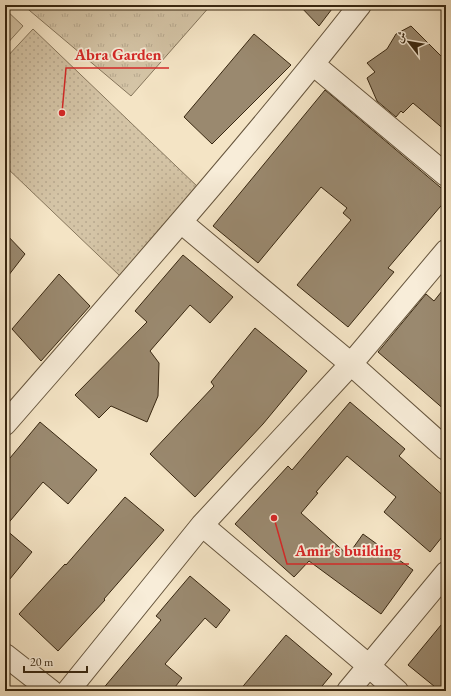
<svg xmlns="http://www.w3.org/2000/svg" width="451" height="696" font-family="'EB Garamond',Amiri,serif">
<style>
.grass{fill:url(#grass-tufts);stroke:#86765c}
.park{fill:url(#park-dots);stroke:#86765c}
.pitch{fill:#d4c4a6;stroke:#86765c}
.building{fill:#9a896f;stroke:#382711}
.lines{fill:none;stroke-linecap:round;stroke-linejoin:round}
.minor-casing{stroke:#67563e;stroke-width:24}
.minor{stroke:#f8edd9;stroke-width:22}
.leader{fill:none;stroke:#d62828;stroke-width:1.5}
.callout-dot{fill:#d62828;stroke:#f8edd9;stroke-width:1.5}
.callout-label{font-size:16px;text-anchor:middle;font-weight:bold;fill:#d62828;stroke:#f8edd9;stroke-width:3.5;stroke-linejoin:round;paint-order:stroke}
</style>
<defs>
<pattern id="grass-tufts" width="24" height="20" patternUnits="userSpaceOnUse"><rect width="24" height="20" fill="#d4c4a6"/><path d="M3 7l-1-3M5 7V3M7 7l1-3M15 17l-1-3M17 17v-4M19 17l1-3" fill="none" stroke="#b7a88e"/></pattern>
<pattern id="park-dots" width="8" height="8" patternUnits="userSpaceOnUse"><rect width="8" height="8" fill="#d4c4a6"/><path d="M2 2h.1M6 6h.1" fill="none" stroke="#b7a88e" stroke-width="1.8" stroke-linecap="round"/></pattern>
</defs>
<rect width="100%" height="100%" fill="#f4e4c5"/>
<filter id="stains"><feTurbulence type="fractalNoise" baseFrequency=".005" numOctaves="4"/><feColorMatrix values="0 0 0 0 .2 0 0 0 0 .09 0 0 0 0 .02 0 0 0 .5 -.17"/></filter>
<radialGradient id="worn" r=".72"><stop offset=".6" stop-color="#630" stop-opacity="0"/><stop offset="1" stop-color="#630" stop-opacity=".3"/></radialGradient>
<path class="grass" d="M23 5H211L131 96Z"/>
<path class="park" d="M33 29 200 189 120 276 5 166V59Z"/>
<path class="pitch" d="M5 9 23 26 5 46Z"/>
<path class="building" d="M299 5H335L319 26Z
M411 26 446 61V131L413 103 403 113 401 111 396 117 377 101 367 78 375 72 367 63 387 49 396 34Z
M254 34 291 65 212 144 184 117Z
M325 90 446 192V200L388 268 394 272 348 327 297 285 351 220 343 213 347 208 321 187 258 263 213 226Z
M5 233 25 254 5 280Z
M183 255 233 297 210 323 190 305 150 351 159 363 158 396 147 422 111 406 99 418 75 395 147 322 135 311Z
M59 274 90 306 41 361 12 329Z
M446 286V411L378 352 426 294 434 301Z
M255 328 307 371 263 424 195 497 150 454 214 386 211 382Z
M350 402 405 449 399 456 446 498V532L430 552 384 512 396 497 347 456 316 492 318 493 301 513 348 555 363 534 413 570 381 614 309 561 294 577 235 524 288 466 292 470Z
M40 422 97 470 68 504 43 482 5 527V464Z
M125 497 164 530 104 599 105 600 58 651 19 614 65 564 66 565Z
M5 529 32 552 5 585Z
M190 576 230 610 216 628 205 618 165 664 182 678 172 691H101L161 620 156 616Z
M446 619V691H440L408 665Z
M286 635 332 674 318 691H239Z"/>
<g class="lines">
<g class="minor-casing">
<path id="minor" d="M313 64 446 175
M181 222 351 364 446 449
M5 424C125 286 247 149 360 5
M202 525 369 666 397 691
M5 655 51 691
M68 691 202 525 351 364 446 251
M348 691 446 573"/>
</g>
<use href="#minor" class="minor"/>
</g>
<path class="leader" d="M62 113L66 68H169M274 518L287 564H409"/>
<g class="callout-dot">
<circle cx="62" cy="113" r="4"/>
<circle cx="274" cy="518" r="4"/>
</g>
<g class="callout-label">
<text x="118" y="60">Abra Garden</text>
<text x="348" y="556">Amir's building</text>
</g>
<rect width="451" height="696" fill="none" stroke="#f4e4c5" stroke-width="20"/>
<rect x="6" y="6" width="439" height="684" fill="none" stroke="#382711" stroke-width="2"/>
<rect x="10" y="10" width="431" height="676" fill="none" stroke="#382711"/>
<g transform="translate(409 42) rotate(301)" stroke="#f8edd9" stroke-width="3" paint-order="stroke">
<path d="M0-3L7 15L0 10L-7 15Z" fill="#382711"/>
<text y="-6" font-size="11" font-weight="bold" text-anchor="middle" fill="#382711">ش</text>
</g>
<path d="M24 666v6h63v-6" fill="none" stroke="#382711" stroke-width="2"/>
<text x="30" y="666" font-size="12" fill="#382711" stroke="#f8edd9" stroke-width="3" paint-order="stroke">20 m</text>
<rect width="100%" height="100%" filter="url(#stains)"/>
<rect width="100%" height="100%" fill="url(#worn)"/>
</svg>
